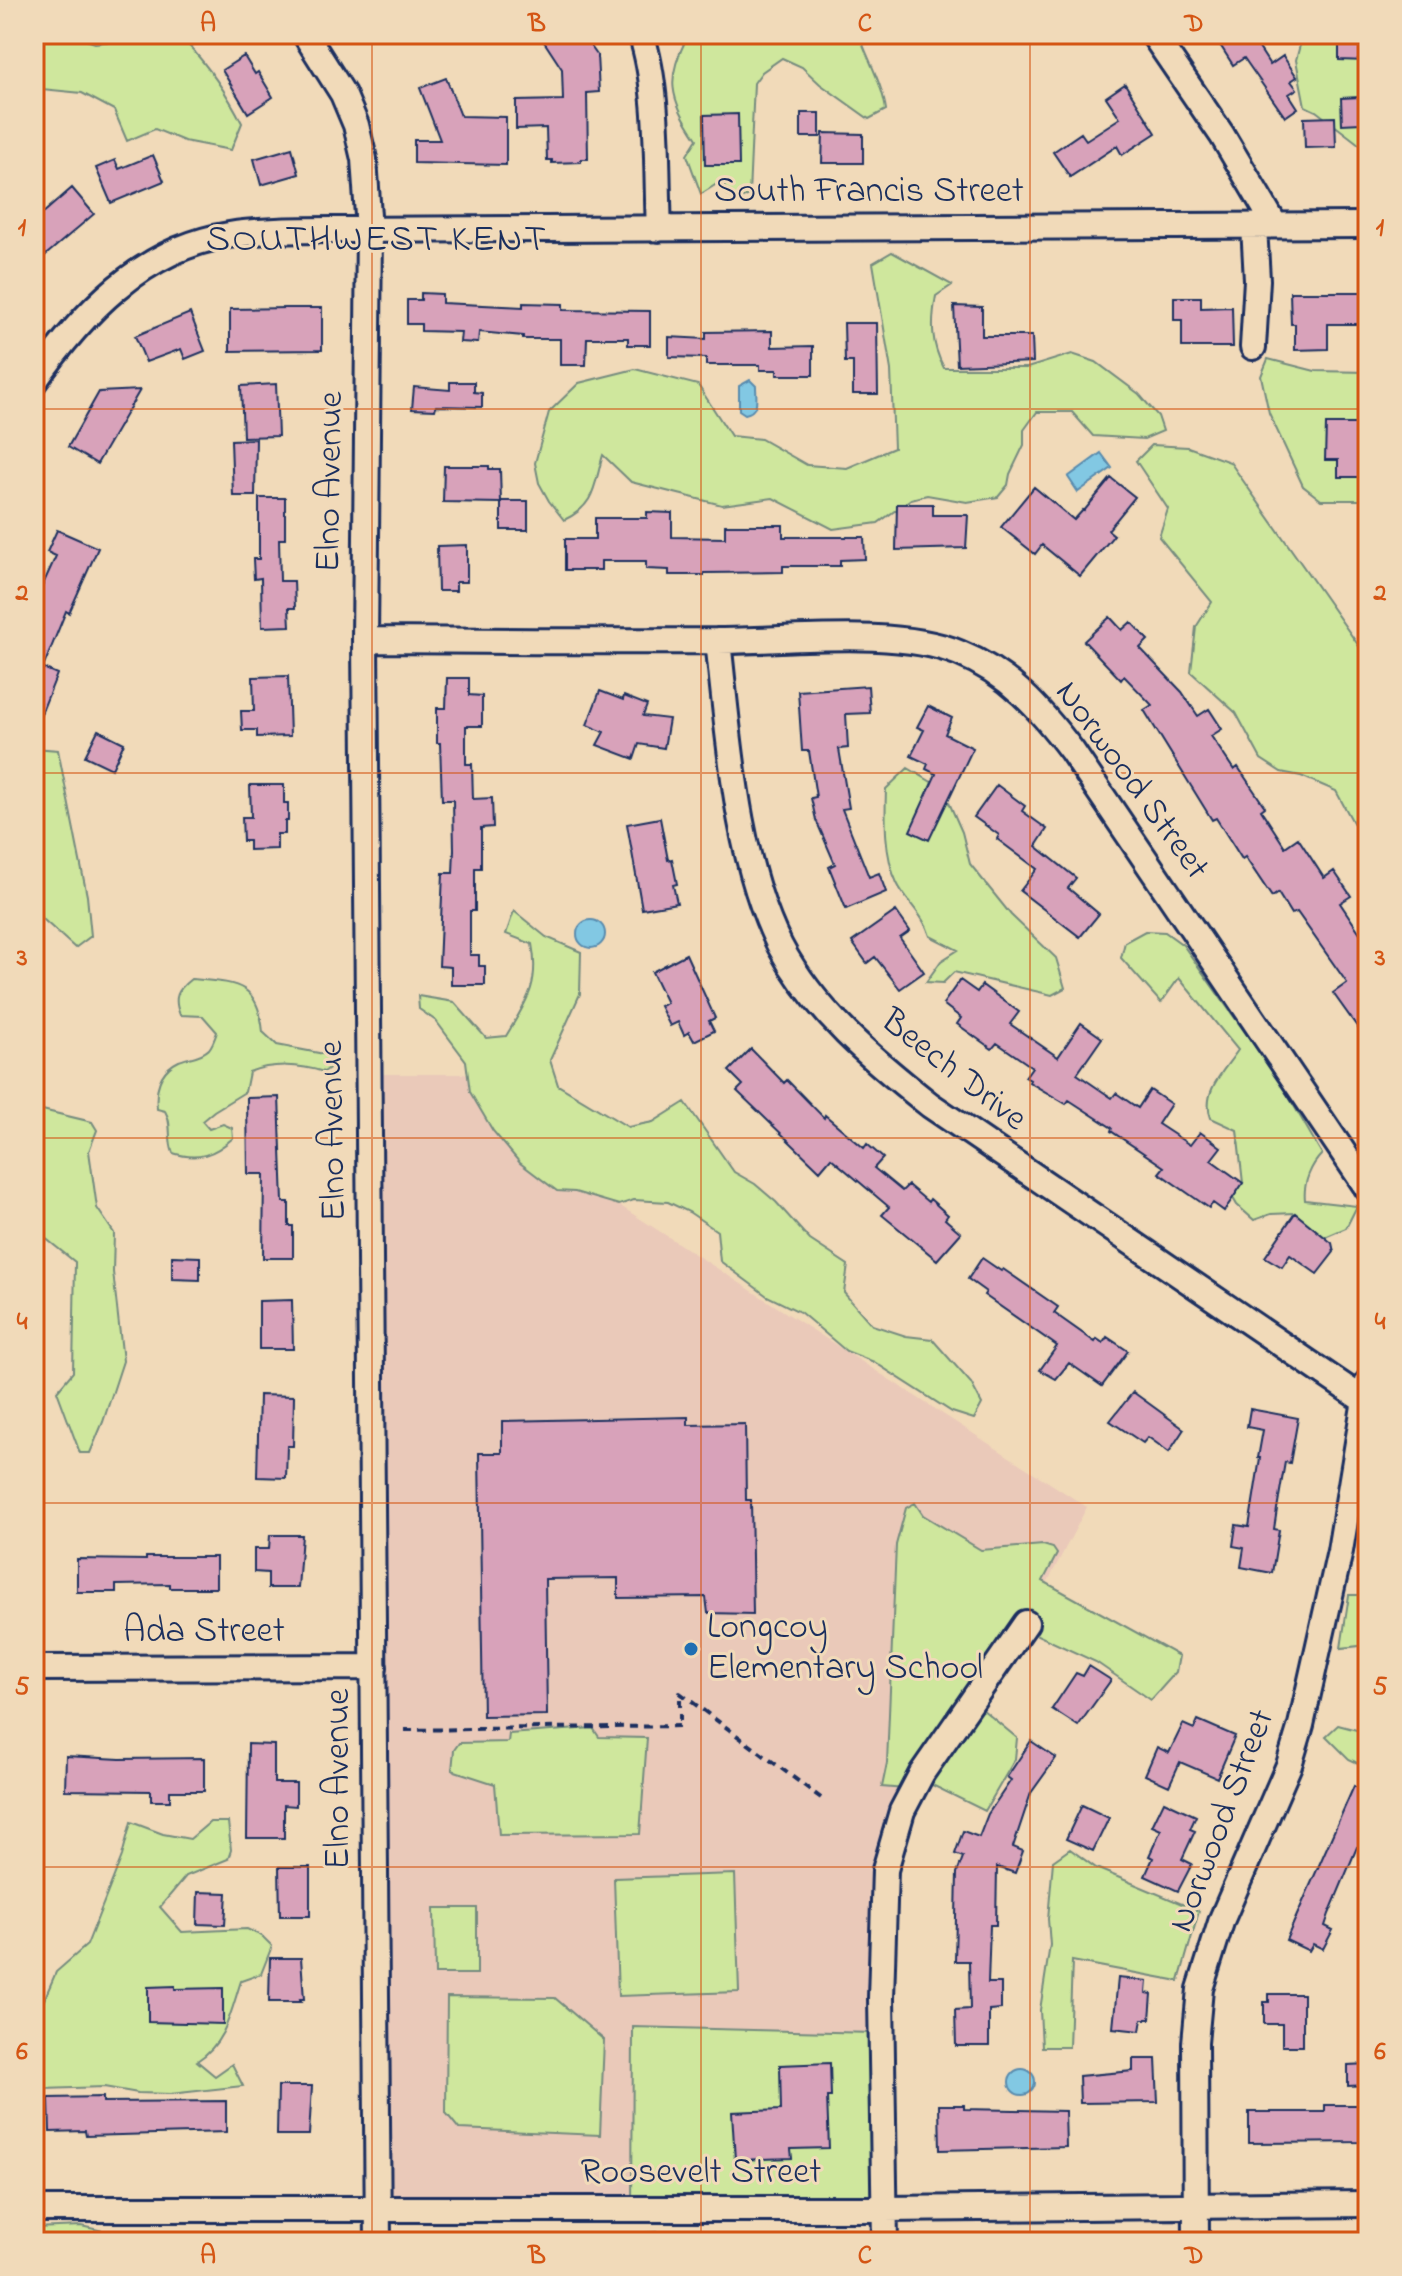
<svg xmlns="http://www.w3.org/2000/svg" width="1402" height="2276" font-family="'Indie Flower',sans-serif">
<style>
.built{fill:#eac9b9}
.green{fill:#cfe79d;stroke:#758b7e;stroke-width:2}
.water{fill:#82c8e3;stroke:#598bae;stroke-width:2}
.building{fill:#d8a2ba;stroke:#1b2f5e;stroke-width:2}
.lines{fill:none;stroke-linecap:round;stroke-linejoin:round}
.street-casing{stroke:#1b2f5e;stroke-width:30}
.path{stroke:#1b2f5e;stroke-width:4;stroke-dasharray:8 6;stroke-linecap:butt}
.street{stroke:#f1dab9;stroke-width:24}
.grid{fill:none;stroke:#d45514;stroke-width:2;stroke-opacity:0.55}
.poi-dot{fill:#1f6fb2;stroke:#f1dab9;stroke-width:3}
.labels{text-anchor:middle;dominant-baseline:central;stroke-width:6;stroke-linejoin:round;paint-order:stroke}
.street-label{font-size:36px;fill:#1b2f5e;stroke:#f1dab9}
.poi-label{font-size:36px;fill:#1b2f5e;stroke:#f1dab9;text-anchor:start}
.neighbourhood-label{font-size:38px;letter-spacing:2px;fill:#1b2f5e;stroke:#f1dab9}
.neatline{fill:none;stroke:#d45514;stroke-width:3}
.grid-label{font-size:26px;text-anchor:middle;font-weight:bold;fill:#d45514}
</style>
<rect width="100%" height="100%" fill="#f1dab9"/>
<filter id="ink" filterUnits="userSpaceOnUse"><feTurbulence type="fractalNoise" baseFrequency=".0125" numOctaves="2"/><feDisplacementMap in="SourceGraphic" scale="16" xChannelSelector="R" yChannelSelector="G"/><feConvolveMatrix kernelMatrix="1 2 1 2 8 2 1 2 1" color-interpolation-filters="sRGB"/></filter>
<g filter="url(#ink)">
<path class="built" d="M369 1074H476L532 1149 1087 1507 1026 1623 902 1811 882 2033 634 2027 632 2209 377 2208Z"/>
<path class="green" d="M47 34H68L95 43 139 38 185 41C208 66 227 93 242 123L231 150 184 141 155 129 127 141 114 110 82 93 42 89 34 104V38Z
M689 34H859C868 60 882 83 886 110L869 119 820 84 802 67 782 58 762 72 754 83 749 195 736 201 726 193 723 180 701 194 687 155 697 139C669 97 665 79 689 34Z
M1303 34H1368V151L1316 111 1305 106 1296 60Z
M892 252 952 285 936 296C931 323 931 344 944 368H1027L1072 354 1096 362 1139 394 1158 416 1163 431 1144 439 1093 436 1072 412H1037L1024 430V445L1010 474 1008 485 998 497 967 502 927 495 911 499 878 523 833 529 773 498 722 505 631 482 603 455C594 485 596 505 564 520L549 501 539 483 535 463 549 412 579 383 635 369 698 385 731 436 761 439 807 465 847 468 894 448 891 370 873 263Z
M1268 359 1315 371 1368 372V500H1321L1303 486 1269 413 1261 376Z
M1152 445 1188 447 1230 462 1368 659V850L1336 791 1301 776 1281 772 1261 759 1236 713 1191 672 1196 627 1212 602 1159 537 1168 509 1136 461Z
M34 748 58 750 87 896 91 936 75 948 34 911Z
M908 768 943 789 962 832 970 864 1011 915 1056 958 1065 988 1052 995 954 972 943 983 926 982 941 961 958 950 930 936C924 915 906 902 897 883 884 856 885 818 886 789Z
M514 911 546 937 581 952 580 994 550 1060 558 1085 628 1127 653 1122 685 1102 734 1172 755 1184 776 1202 810 1240 848 1265 844 1293 872 1325 906 1336 932 1339 971 1383 982 1404 974 1419 952 1412 874 1362 846 1351 800 1312 767 1296 720 1261 717 1231 689 1212 668 1202 634 1200 619 1205 575 1192 557 1191 520 1163 493 1131 470 1092 466 1061 436 1021 419 1009 418 996 454 1002 486 1038 506 1036C526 1002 540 985 532 944L506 934Z
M1145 931 1165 932 1183 945 1279 1080 1322 1154C1311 1165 1303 1183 1305 1200L1357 1206 1346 1228 1325 1237 1295 1213 1271 1214 1254 1220 1237 1205 1233 1198 1243 1183 1237 1130 1211 1118C1201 1092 1224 1071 1238 1050L1179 978 1161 1003 1121 958 1125 942Z
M191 979C236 983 258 981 263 1032L277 1045 324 1054 336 1063 324 1072C300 1064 272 1063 249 1072L245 1092 214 1111 202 1121 209 1129 223 1124 232 1128 233 1138C214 1155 198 1161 173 1153 167 1138 173 1124 165 1111L157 1109C155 1089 160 1070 179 1061 189 1057 201 1057 209 1049 213 1044 215 1038 217 1032L203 1016 180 1015C173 998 177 990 191 979Z
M34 1108 92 1122 97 1130 89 1151 97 1208 114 1233 113 1272 123 1361 103 1422 90 1453H80L57 1391 73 1372 75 1262 34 1229Z
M915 1503 923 1515 981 1550 1043 1545 1053 1548 1057 1554 1043 1581 1179 1656 1176 1672 1151 1700 1096 1662 1018 1626 953 1718 982 1709 1017 1738 1015 1759 985 1811 914 1776 905 1789 882 1787 887 1763 896 1545 906 1508Z
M1349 1595H1368V1645L1341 1648Z
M1338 1725 1368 1733V1768L1349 1759 1326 1736Z
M593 1728 599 1737 647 1738 640 1834 499 1835 495 1784 452 1770 454 1750 459 1743 508 1742 509 1734Z
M131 1822 163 1834 190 1839 210 1822H228L231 1850 228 1859 186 1876 160 1907 182 1932 247 1929 262 1936 272 1946 261 1974 241 1981C231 2011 226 2043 197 2061L215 2076 232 2064 243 2086 170 2094 138 2093 104 2087 43 2089 34 2085V2023L56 1972 87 1945 122 1856Z
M1070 1849 1096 1868 1199 1911 1179 1981 1072 1961 1069 2047H1042L1040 2010 1050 1945 1048 1919 1053 1861Z
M735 1874 739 1992 618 1996 614 1878Z
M434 1908H477V1974H435Z
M447 1997 555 1998 604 2040 600 2135 459 2129 446 2113Z
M633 2027 873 2033 876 2209H632Z
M81 2226 112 2233 111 2242H34V2228Z
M660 2232H699L721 2242H546L556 2239Z
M243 2236 316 2239 331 2242H202Z"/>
<path class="water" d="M750 380 756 386C756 398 760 411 745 414L739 410V386Z
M1101 453 1112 468 1078 492 1068 477Z
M577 934a14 14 0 1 1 28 0a14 14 0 1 1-28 0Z
M1009 2082a13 13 0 1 1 26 0a13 13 0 1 1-26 0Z"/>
<path class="building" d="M539 34H582L597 55 599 92 587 93 588 159H581V162L552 163V160H547L546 128 516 129V101L563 100 562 69Z
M1213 34H1250L1270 65 1283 56 1297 77 1291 81 1297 89 1289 94 1298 108 1285 117 1244 58 1233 65Z
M1339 34H1367V61L1339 60Z
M244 56 255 74 258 72 273 97 248 113 222 70Z
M446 78 461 116 506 117V165L414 163V140H440L420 88Z
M1125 84 1156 133 1122 155 1117 146 1070 177 1053 152 1081 133 1086 140 1120 118 1106 97Z
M1360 97 1361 123 1342 124 1341 98Z
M801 113H820V137H801Z
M738 114 739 165H705L704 115Z
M1335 117 1336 147 1305 148 1304 118Z
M823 133 863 134V163H822Z
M292 148 299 174 261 185 254 159Z
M153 155 164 181 111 203 96 168 115 160 119 169Z
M72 188 94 214 34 265V221Z
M1290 292H1368V324H1328V349L1295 350V324H1291Z
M421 293 442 294V303L523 307V303L563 304V310L650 311V345H628V338H587L586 365H560V339H523V336L479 332 478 343 460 342 461 332 421 331V324H407V300H421Z
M1174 297H1201V308L1232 307 1233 347H1182V320H1174Z
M954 306 982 307V336H1032L1033 362 957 365Z
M287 308H322V350L230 351V309Z
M190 313 205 351 185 359 181 349 146 362 135 336Z
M844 323H877L878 394H853V362H845Z
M772 331V347L813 346V375H777V370H760V365H706V358L669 357V337L706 339V332Z
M450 382H474V392L482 393V407L436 406 435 410 412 409 414 387 450 390Z
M276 384 278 436 243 437 241 386Z
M140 390 97 464 68 447 99 392Z
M1326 424H1358V436H1364V449H1368V477H1338V460H1325Z
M256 439 255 496H233L231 440Z
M444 466H489V469H500L501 503 443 502Z
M1111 478 1135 497 1108 530 1114 535 1080 576 1042 545 1035 554 1001 527 1034 487 1074 520 1083 510 1084 511Z
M259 498H285V539H279L280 581H294L295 608H289L290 626 262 627 261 578 254 579 253 559H259Z
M501 501H528V530H501Z
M897 504H933V515H968L966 548 896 550Z
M647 512 672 513V537L725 538V525H783V537H864L865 559 840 560V566H783V572L704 573V575H669V570L646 569V561H601V570H565V539H595V518H647Z
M57 530 98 548 69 613 66 611 43 668 57 674 35 729 34 604 56 556 47 552Z
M467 545V582H456V591H438L437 546Z
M1110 617 1122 630 1131 622 1148 640 1140 648 1182 692 1198 716 1209 709 1222 729 1211 736 1234 770 1238 767 1265 807 1261 810 1285 847 1298 838 1324 878 1334 871 1351 896 1340 903 1368 945V1042L1333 993 1347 983 1297 912 1291 914 1278 893 1272 897 1245 857 1242 859 1216 818 1212 820 1144 710 1152 705 1124 676 1121 680 1084 641Z
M288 676 290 736 257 737V730H242L241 711H254L253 677Z
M447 678H469V695L482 696V726H466V764H472L473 799 492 798 493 827 481 828V868H475V911H470V955H479V966H485V985H451V967L439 966 443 873H453L454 850 453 800H442L440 743H437V708H446Z
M868 686 870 713 846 714 848 748 839 749 849 808 842 809 869 877 879 873 886 892 846 909 829 867 835 864 816 820 811 798 816 797 809 751H802L798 691Z
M600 691 623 700 624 696 647 705 643 716 669 719 664 748 639 744 634 759 597 745 604 732 587 725Z
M928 706 952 718 945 734 973 748 929 840 910 831 936 774 926 769 928 764 911 756 924 730 917 727Z
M98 730 124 743 112 769 85 756Z
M250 785H284V803H288V821H285V834H277V849L249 850V841H243L242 817H251Z
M997 785 1025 806 1022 811 1047 829 1036 846 1076 878 1068 888 1099 914 1080 937 1020 891 1037 869 997 839 999 835 974 817Z
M660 818 668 860 672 859 677 884 673 885 677 903 642 909 627 824Z
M896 911 910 931 900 938 924 972 900 989 875 957 867 963 852 942Z
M686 954 715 1018 709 1021 714 1031 694 1041 689 1032 684 1035 678 1022 670 1026 660 1006 667 1003 652 972Z
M960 980 977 992 982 985 1019 1012 1010 1024 1058 1057 1081 1023 1102 1038 1077 1074 1112 1098 1116 1093 1138 1108 1150 1090 1171 1104 1158 1124 1190 1145 1200 1132 1221 1147 1211 1160 1243 1183 1224 1211 1213 1203 1209 1208 1159 1173 1164 1167 1111 1131 1112 1128 1069 1100 1066 1104 1029 1082 1030 1080 1025 1077 1032 1067 997 1043 992 1049 957 1024 961 1018 943 1004Z
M751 1049 784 1083 787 1080 824 1118 825 1115 864 1148 867 1144 883 1158 874 1168 902 1191 908 1185 928 1202 930 1199 948 1215 945 1219 961 1233 937 1260 882 1215 889 1207 831 1158 820 1171 737 1091 743 1085 729 1071Z
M279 1097 283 1202H289V1226H293V1258H263L264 1174H248L247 1098Z
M1295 1213 1332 1243 1334 1252 1317 1274 1290 1255 1282 1267 1265 1257Z
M172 1256 200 1257V1280L172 1279Z
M982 1258 1001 1271 1003 1269 1058 1307 1054 1313 1095 1342 1097 1339 1103 1343 1107 1337 1128 1351 1102 1386 1069 1363 1056 1379 1040 1370 1057 1346 984 1295 986 1292 968 1279Z
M292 1300 293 1349H259V1301Z
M1133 1392 1184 1429 1169 1452 1148 1437 1143 1443 1110 1421Z
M259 1395 294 1396 293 1446H287L286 1478 257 1477Z
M1250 1409 1298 1418 1290 1463 1285 1462 1277 1509 1274 1529 1279 1530 1272 1573 1241 1567 1244 1548 1233 1546 1236 1525 1249 1527 1260 1458H1258L1263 1430 1247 1427Z
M688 1417V1425L745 1424 746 1500H751L753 1614 708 1613 706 1597 618 1598V1578L545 1579 547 1715 483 1716 479 1453H502V1421Z
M270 1535H302L298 1588H268V1573L254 1572V1549H269Z
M146 1557H216V1588H170V1584L116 1585V1592H77V1559L146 1560Z
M1089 1666 1111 1680 1078 1726 1052 1709 1076 1673 1083 1676Z
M1198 1720 1235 1736 1217 1778 1180 1762 1169 1786 1145 1775 1157 1747 1169 1753 1183 1724 1194 1729Z
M1031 1741 1056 1758 1031 1793 1013 1847 1023 1851 1015 1873 997 1867 996 1925H990L988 1983H1001V2009L989 2010V2046H956L955 2010 970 2009 969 1961H955L957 1873 963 1857 955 1854 963 1831 979 1837 988 1814 1011 1780 1007 1777Z
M248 1744 274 1745V1783H296V1806L284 1805V1838H247Z
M66 1756 120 1759 204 1758V1791H170V1801H151V1791L65 1790Z
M1354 1786 1368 1794V1836L1362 1849 1357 1847 1329 1914 1325 1926 1333 1930 1323 1949 1313 1944 1309 1951 1286 1940Z
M1164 1801 1196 1816 1190 1829 1195 1831 1182 1859 1192 1864 1178 1891 1145 1876 1153 1858 1149 1856 1161 1830 1152 1826Z
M1082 1805 1109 1818 1093 1851 1066 1839Z
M279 1867H310V1916H280Z
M198 1892 227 1893 225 1925 197 1924Z
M270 1958H301L304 1999H300L301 2002H269Z
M1118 1978 1147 1981 1146 1993 1152 1994 1150 2019H1142L1140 2031 1113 2028Z
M175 1986V1989L223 1988V2024L148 2022V1987Z
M1269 1994H1303V2046H1282V2024H1264V2002H1269Z
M1133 2059H1156L1158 2102 1080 2103 1079 2076 1133 2071Z
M830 2063 831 2097H827L829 2148 791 2149 792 2158 735 2160 732 2112 781 2110 780 2065Z
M1368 2064V2085L1348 2086V2065Z
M278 2086H312L309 2135H277Z
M103 2097V2102L226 2101V2132L86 2136 85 2131 50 2132 49 2098Z
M939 2105H964V2109L1065 2111 1066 2147 940 2150Z
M1325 2105H1362L1363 2142 1249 2143V2112H1325Z"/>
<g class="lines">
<g class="street-casing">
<path id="street" d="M305 34 343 94 356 125 364 159 369 230 365 640 378 2242
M641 34C660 90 656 169 659 229
M1153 34 1222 135 1275 225
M1253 347 1257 280 1254 226
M34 382C81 314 143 248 229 235 263 230 298 230 333 230L1368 225
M365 640C483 641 600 642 718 641 788 641 896 627 959 653 1009 673 1041 710 1072 751L1368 1189
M718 641C729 737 736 859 780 946 814 1011 873 1060 930 1105L1365 1401
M34 1668 374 1667
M34 2209H885L1368 2204
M885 2242 881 1998 885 1870 902 1811 922 1773 1026 1623
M1196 2242 1195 2043 1200 1989 1222 1919 1289 1765 1301 1725 1340 1551 1368 1382"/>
</g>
<path class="path" d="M405 1730 680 1726V1693L821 1798"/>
<use href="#street" class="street"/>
</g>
</g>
<path class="grid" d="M372 34V2242M701 34V2242M1030 34V2242M34 409H1368M34 773H1368M34 1138H1368M34 1503H1368M34 1867H1368"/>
<circle class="poi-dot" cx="691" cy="1649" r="8"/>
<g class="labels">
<g class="street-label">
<text x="869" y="192">South Francis Street</text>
<text transform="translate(331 482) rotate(-89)">Elno Avenue</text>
<text transform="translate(1131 781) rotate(54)">Norwood Street</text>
<text transform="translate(953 1071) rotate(38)">Beech Drive</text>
<text transform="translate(334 1131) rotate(-91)">Elno Avenue</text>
<text x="204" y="1632">Ada Street</text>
<text transform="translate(339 1779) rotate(-90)">Elno Avenue</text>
<text transform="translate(1223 1821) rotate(-69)">Norwood Street</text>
<text x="701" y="2173">Roosevelt Street</text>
</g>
<g class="poi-label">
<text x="707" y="1628">Longcoy<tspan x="707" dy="41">Elementary School</tspan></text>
</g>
<g class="neighbourhood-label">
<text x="377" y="241">SOUTHWEST KENT</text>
</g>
</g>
<rect width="1402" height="2276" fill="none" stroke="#f1dab9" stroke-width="88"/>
<rect x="44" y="44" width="1314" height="2188" class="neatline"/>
<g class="grid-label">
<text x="208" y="31">A</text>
<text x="537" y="31">B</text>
<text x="865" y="31">C</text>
<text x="1194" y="31">D</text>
<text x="22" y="235">1</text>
<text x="1380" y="235">1</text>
<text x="22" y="600">2</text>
<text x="1380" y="600">2</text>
<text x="22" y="965">3</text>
<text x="1380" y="965">3</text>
<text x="22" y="1329">4</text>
<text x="1380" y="1329">4</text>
<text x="22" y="1694">5</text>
<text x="1380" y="1694">5</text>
<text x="22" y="2059">6</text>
<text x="1380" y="2059">6</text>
<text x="208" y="2263">A</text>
<text x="537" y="2263">B</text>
<text x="865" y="2263">C</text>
<text x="1194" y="2263">D</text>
</g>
</svg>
